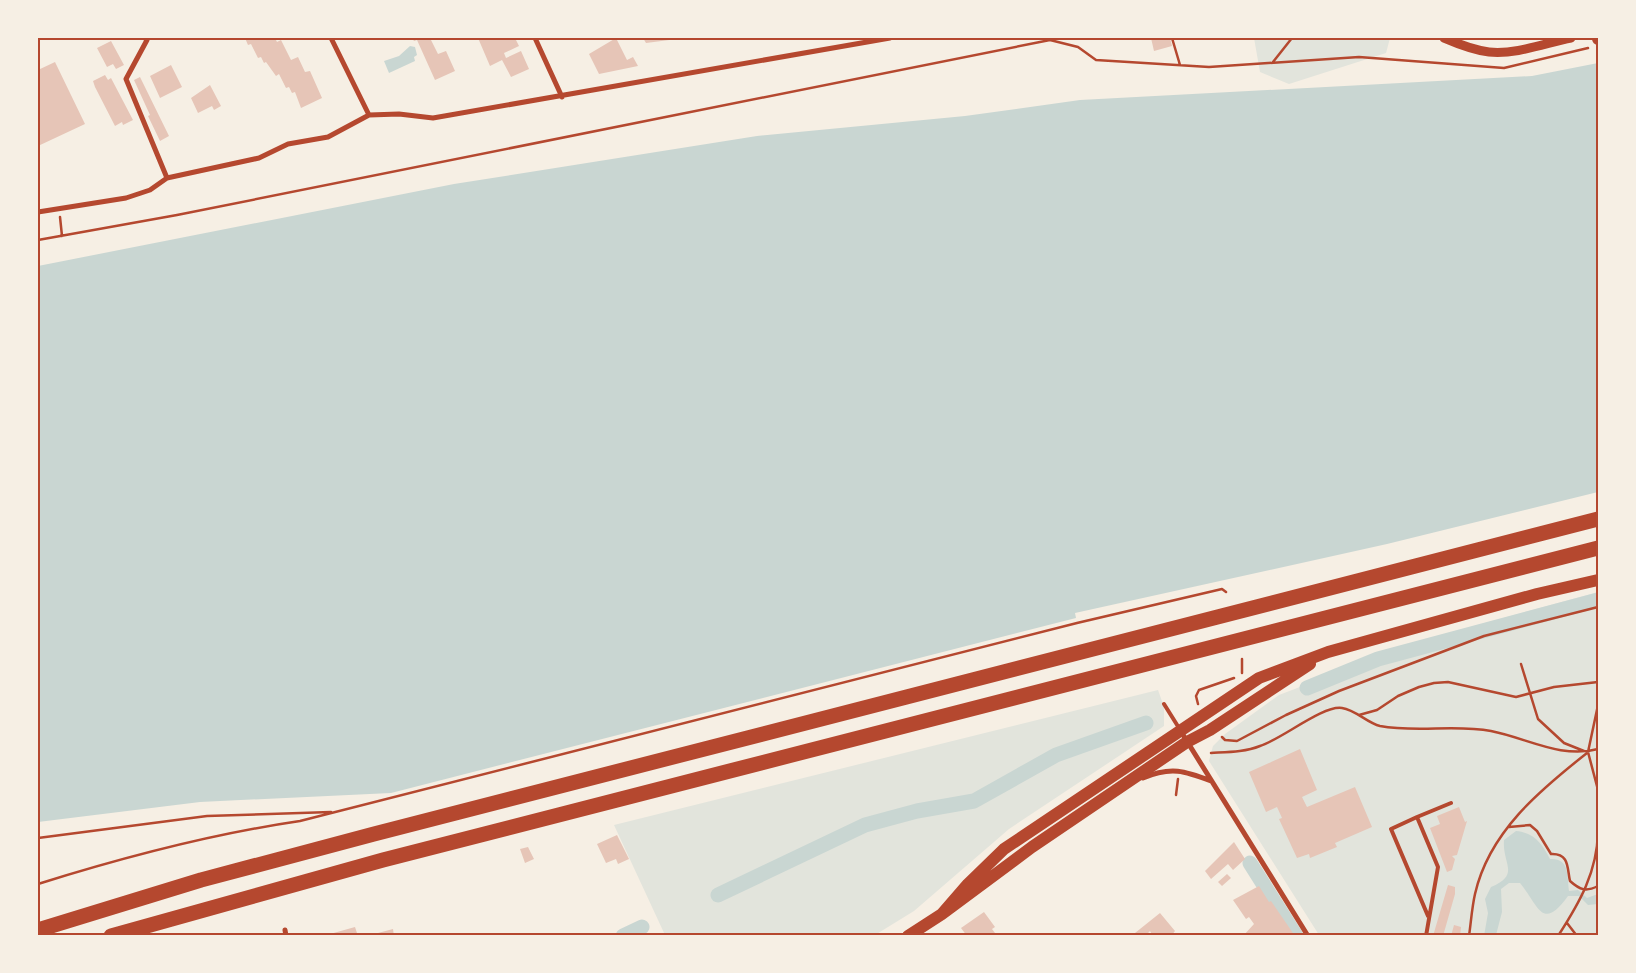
<svg xmlns="http://www.w3.org/2000/svg" width="1636" height="973" font-family="'Golos Text',sans-serif">
<style>
.green{fill:#e2e4dc}
.water{fill:#c9d6d2}
.lines{fill:none;stroke-linecap:round;stroke-linejoin:round}
.canal{stroke:#c9d6d2;stroke-width:15}
.building{fill:#e6c5b7}
.path{stroke:#b5482f;stroke-width:2.5}
.service{stroke:#b5482f;stroke-width:4}
.minor{stroke:#b5482f;stroke-width:5}
.tertiary{stroke:#b5482f;stroke-width:9}
.primary{stroke:#b5482f;stroke-width:12}
.motorway{stroke:#b5482f;stroke-width:15}
.neatline{fill:none;stroke:#b5482f;stroke-width:2}
</style>
<rect width="100%" height="100%" fill="#f6efe4"/>
<path class="green" d="M1254 38H1390L1386 53 1289 84 1260 72Z
M1598 592V935H1319L1209 761 1213 746 1225 734 1279 695 1420 641Z
M1158 690 1164 707V726L1009 829 914 911 875 935H665L614 825Z"/>
<path class="water" d="M410 46 415 47 417 55 414 57 415 61 389 73 384 61 399 56Z
M1598 63V492L1387 544 1075 613 1076 618 391 793 200 802 38 822V266L454 184 757 136 965 116 1080 100 1532 76Z
M1516 831C1535 833 1542 844 1550 859 1570 858 1567 876 1569 891L1578 890 1587 898 1598 894V904L1588 905 1579 896H1568C1542 932 1539 906 1520 883H1509L1501 889 1502 912 1496 935 1484 936 1488 913 1485 899 1491 887C1521 874 1502 864 1504 840Z"/>
<g class="lines">
<path class="canal" d="M1307 688 1378 659 1598 600
M1250 863 1296 936
M718 895 865 825 917 811 974 801 1056 755 1146 723
M623 936 642 927"/>
</g>
<path class="building" d="M245 38H275L277 42 281 40 291 60 298 57 305 72 310 71 322 98 301 108 295 92 292 93 289 87 286 88 279 74 276 76 266 62 264 63 261 57 258 58 251 44 248 45Z
M412 38H430L438 54 446 51 455 71 435 80 417 40 414 41Z
M478 38H515L519 46 504 53 506 58 521 51 529 69 511 77 502 60 490 66Z
M616 38 627 60 633 57 638 66 599 74 589 54Z
M643 38H677V39L646 43Z
M1151 38H1170L1172 46 1154 51Z
M111 41 124 65 116 69 113 64 107 67 97 48Z
M55 62 85 124 38 146V70Z
M171 65 182 87 160 98 150 76Z
M105 75 108 80 111 78 133 120 123 125 122 122 115 126 95 87 93 81Z
M140 77 169 136 160 141 148 116 150 115 134 80Z
M210 85 221 106 214 110 212 106 198 113 191 98Z
M1300 749 1317 790 1302 797 1307 807 1355 787 1372 827 1335 843 1337 847 1310 858 1309 854 1297 858 1279 819 1282 818 1277 807 1266 812 1249 772Z
M1459 807 1465 822 1467 821 1457 855 1452 856 1455 859 1452 870 1447 872 1430 828 1440 824 1437 816Z
M617 835 629 859 618 864 616 859 606 863 597 844Z
M1234 842 1245 859 1233 870 1228 864 1211 879 1205 871Z
M528 847 534 859 525 863 520 849Z
M1227 874 1231 878 1222 886 1218 882Z
M1448 885 1455 887V894L1443 936H1433Z
M1259 886 1269 902 1271 901 1295 936H1243L1254 924 1249 917 1246 919 1233 900Z
M984 912 995 927 992 929 995 933 991 936H967L961 928Z
M1160 913 1175 931 1171 936H1153L1150 931 1145 936H1138L1135 933Z
M1454 925 1461 927 1460 936H1451Z
M355 927 358 936H331L330 934Z
M393 929 394 936H379L378 933Z"/>
<g class="lines">
<path class="path" d="M1172 38 1180 65
M1273 62 1292 38
M60 217 62 236
M38 240 177 215 1050 40 1078 47 1096 60 1209 67 1359 57 1504 68 1588 48
M1242 659V673
M1521 664 1538 719 1564 743 1584 751
M1198 704 1196 696 1199 690 1234 678
M1598 705 1588 752 1598 790
M1359 715 1377 710 1398 696 1419 687 1434 683 1448 682 1516 697 1554 687 1598 682
M1222 737 1225 740 1237 741 1286 715 1339 691 1484 636 1598 607
M1211 753C1228 752 1245 752 1260 746 1282 739 1323 705 1342 708 1356 710 1367 723 1380 726 1417 733 1454 724 1491 731 1527 738 1561 759 1598 749
M1176 795 1178 779
M1509 827 1530 825 1537 831 1551 854C1570 853 1567 869 1570 881 1580 890 1586 892 1598 886
M38 838 207 816 331 812
M38 884C124 857 211 834 300 821L1077 623 1222 589 1226 592
M1567 923 1577 936
M1469 936C1471 922 1472 907 1475 894 1489 832 1540 790 1587 753
M1558 936C1580 902 1597 872 1598 832"/>
<path class="service" d="M1164 704 1179 728
M1417 817 1391 829 1428 916
M1426 936 1438 867 1417 817 1451 803"/>
<path class="minor" d="M145 38 147 40 126 79 167 178
M331 38 369 115
M535 38 562 97
M38 212 126 198 150 190 167 178 259 158 288 144 328 137 369 115 399 114 433 118 890 38
M1180 730 1308 936
M1143 778C1171 766 1185 771 1211 781
M285 930 286 936"/>
<path class="tertiary" d="M1444 38C1458 44 1473 50 1489 52 1515 55 1546 43 1571 38"/>
<path class="primary" d="M1598 38V39
M942 914 968 884 1004 849 1259 678 1328 652 1537 594 1598 580
M908 936 942 914 1032 847 1187 742 1210 730 1310 664"/>
<path class="motorway" d="M38 930 201 880 374 834 1598 519
M111 936 383 860 1598 548"/>
</g>
<rect width="1636" height="973" fill="none" stroke="#f6efe4" stroke-width="78"/>
<rect x="39" y="39" width="1558" height="895" class="neatline"/>
</svg>
